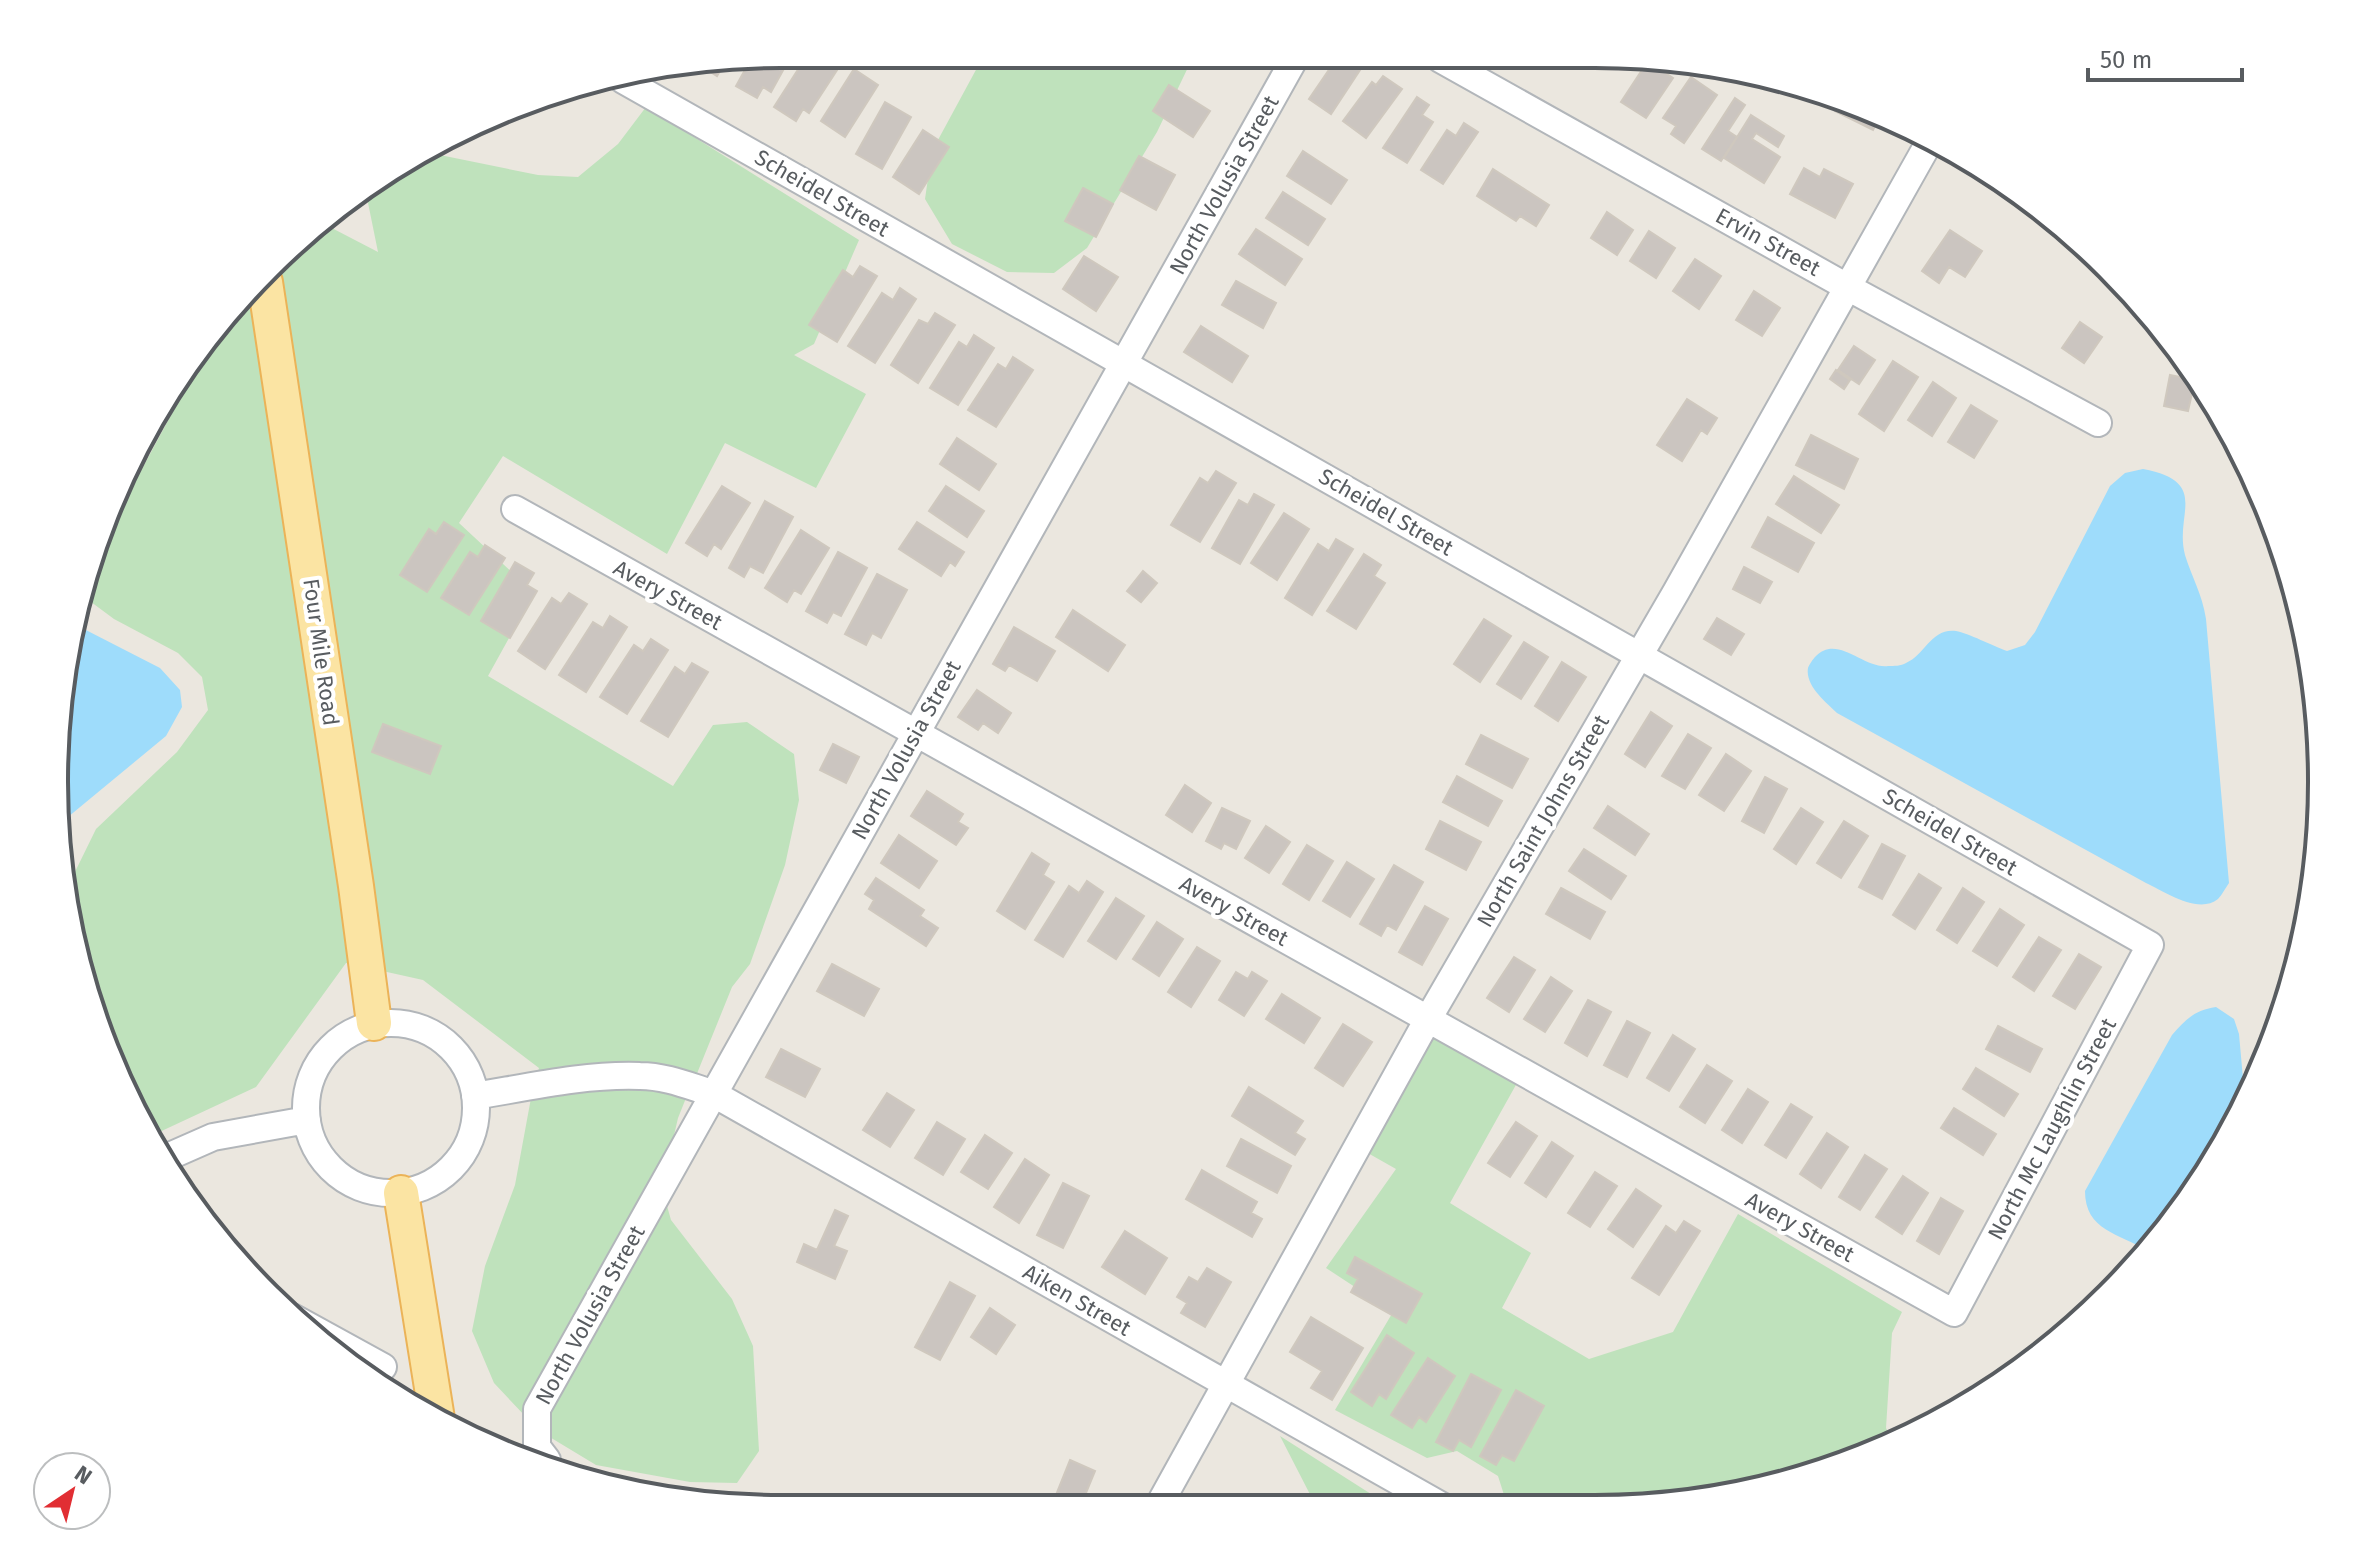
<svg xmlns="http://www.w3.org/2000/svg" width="2376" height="1563" font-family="'Fira Sans',sans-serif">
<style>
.green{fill:#bfe2bc}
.water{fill:#9edcfb}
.building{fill:#cbc5c0;stroke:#cfc8be;stroke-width:2}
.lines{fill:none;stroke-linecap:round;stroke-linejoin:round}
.minor-casing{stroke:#b2b6ba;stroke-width:30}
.major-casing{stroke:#ebb358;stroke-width:38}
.minor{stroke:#fff;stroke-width:26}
.major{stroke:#fbe4a3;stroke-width:34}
.labels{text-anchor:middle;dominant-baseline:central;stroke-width:8;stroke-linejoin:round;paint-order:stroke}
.street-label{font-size:22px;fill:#585c60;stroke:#fff}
.rim{fill:none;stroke:#585c60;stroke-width:4}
</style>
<rect width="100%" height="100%" fill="#ebe7df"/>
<path class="green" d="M984 55 1193 57 1157 132 1087 248 1054 273 1007 272 952 244 925 199 932 151Z
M646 107 859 240 814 344 794 355 866 394 816 488 725 443 667 554 503 456 459 523 534 593 488 676 673 786 713 725 747 722 794 754 799 800 785 865 750 964 732 987 696 1076 537 1075 539 1068 423 980 378 970 274 273 326 225 378 252 365 188 377 177 430 151 435 154 538 175 578 177 618 144Z
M255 291 355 964 346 963 256 1087 153 1135V1147L68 924 65 881 72 878 96 829 177 752 208 710 202 677 178 653 114 619 87 599 99 549 193 374 187 369 205 338Z
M1431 1035 1517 1083 1450 1203 1531 1253 1502 1308 1589 1359 1673 1332 1738 1214 1902 1312 1892 1333 1886 1428 1893 1443 1782 1484 1642 1507H1503L1505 1498 1498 1476 1457 1451 1427 1458 1335 1410 1393 1312 1326 1268 1396 1169 1366 1152Z
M640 1087 686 1098 678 1118 672 1144 526 1417 494 1383 472 1331 485 1266 515 1185 531 1098 586 1090Z
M665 1199 671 1220 732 1299 753 1346 759 1451 737 1483 690 1482 596 1465 548 1436V1410Z
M1280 1436 1382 1501 1386 1506H1316Z"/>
<path class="water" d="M2143 469C2211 482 2174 514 2185 555 2192 578 2202 593 2206 619L2229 883C2226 887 2222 895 2218 899 2198 915 2164 891 2146 883L1837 713C1826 702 1805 686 1808 668 1809 665 1813 659 1815 657 1837 633 1863 669 1888 666 1894 666 1901 666 1906 663 1925 655 1931 628 1956 631 1968 633 1993 646 2007 651L2025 645 2035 632 2110 486 2125 473Z
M80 627 160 668 180 690 182 707 166 736 68 817 62 835 56 733Z
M2216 1007 2234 1019 2239 1034 2245 1101 2224 1146 2148 1251C2119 1233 2085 1231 2085 1191L2172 1035C2186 1019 2195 1010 2216 1007Z"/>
<path class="building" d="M782 54H792L771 92 763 87 757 98 736 86 751 59Z
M808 54H818L839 67 809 113 803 109 796 121 774 107Z
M1337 58H1341L1360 70 1331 114 1309 99Z
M1648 61 1673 78 1646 118 1621 102Z
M735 62 731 68 724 64 717 76 703 67Z
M854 69 878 85 845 137 821 121Z
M1383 76 1402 89 1366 138 1343 121 1372 82 1376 85Z
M1691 77 1717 95 1684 143 1671 134 1676 126 1663 118Z
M1169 85 1210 111 1193 137 1153 111Z
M1417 97 1429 105 1422 115 1433 122 1407 163 1383 148Z
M1735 98 1745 105 1728 131 1737 137 1721 161 1702 149Z
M885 102 911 117 882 169 856 154Z
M1838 105 1879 118 1873 130 1835 111Z
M1751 115 1784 136 1778 147 1756 133 1752 139 1780 157 1764 183 1724 158Z
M1464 123 1478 132 1443 184 1421 170 1447 130 1456 136Z
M923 130 949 147 919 194 893 177Z
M1303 151 1347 180 1331 204 1287 176Z
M1139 156 1175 175 1156 210 1120 190Z
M1804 168 1820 177 1824 169 1853 184 1835 218 1790 194Z
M1493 169 1549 205 1536 226 1520 216 1516 221 1477 196Z
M1083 188 1113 204 1096 237 1065 221Z
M1283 192 1325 219 1308 245 1266 218Z
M1607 212 1633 230 1617 255 1591 238Z
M1256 229 1302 259 1285 285 1239 254Z
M1950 230 1982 251 1965 277 1949 267 1939 283 1922 271Z
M1649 231 1675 248 1656 278 1630 261Z
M1084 256 1118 277 1096 311 1063 289Z
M1695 259 1721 276 1699 309 1673 291Z
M860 266 877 276 837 342 809 325 843 270 853 277Z
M1236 281 1276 303 1263 328 1222 305Z
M900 288 916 299 875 363 848 346 882 293 893 300Z
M1754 291 1780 308 1762 336 1736 320Z
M935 313 955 325 918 383 891 365 919 320 928 324Z
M2080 322 2102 337 2084 363 2062 348Z
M1201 326 1248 356 1232 382 1184 352Z
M974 335 994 348 958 405 930 388 959 342 967 347Z
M1854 346 1875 360 1859 384 1838 370Z
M1013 357 1033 370 996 427 968 410 998 364 1006 369Z
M1893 361 1918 377 1884 431 1859 414Z
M1836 370 1850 380 1844 389 1830 379Z
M2170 375 2195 380 2188 411 2164 406Z
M1933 382 1956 398 1932 436 1908 420Z
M1687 399 1717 418 1707 434 1701 430 1682 461 1657 445Z
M1971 405 1997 421 1974 458 1948 442Z
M1811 435 1858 459 1844 489 1796 465Z
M957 438 996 464 979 490 940 464Z
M1216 471 1236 483 1200 542 1171 525 1200 478 1208 483Z
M1794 476 1839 505 1821 533 1776 504Z
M722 486 750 503 721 549 714 544 707 556 686 543Z
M946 486 984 511 967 537 929 511Z
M1254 494 1274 505 1240 564 1212 548 1239 500 1248 505Z
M765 501 793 517 763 573 750 566 744 577 729 568Z
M1284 513 1309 529 1277 580 1251 563Z
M1768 517 1814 543 1798 572 1752 547Z
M444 522 464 535 427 592 400 575 429 529 436 534Z
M917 522 964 552 955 566 950 562 941 576 899 549Z
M801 530 829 548 801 594 794 590 787 602 765 588Z
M1336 539 1353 549 1312 615 1285 598 1318 544 1329 551Z
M485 545 505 558 469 615 441 598 470 552 478 557Z
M838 552 867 568 841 616 833 612 827 623 806 611Z
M1364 554 1381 565 1374 576 1385 583 1356 629 1327 611Z
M515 562 534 573 527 585 537 591 510 638 481 621Z
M1744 567 1772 582 1760 603 1733 589Z
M1143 571 1157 583 1141 602 1127 591Z
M877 574 907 590 881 638 872 633 866 645 845 634Z
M569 593 587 604 545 669 518 651 552 598 561 604Z
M1073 610 1125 645 1108 671 1056 637Z
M610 616 627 627 586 692 559 675 593 622 603 628Z
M1717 618 1744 634 1731 655 1704 639Z
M1484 619 1511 636 1480 682 1454 664Z
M1014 627 1055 651 1037 681 1009 665 1005 671 993 664Z
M651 639 668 650 627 714 600 697 634 645 643 651Z
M1524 642 1548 657 1521 699 1497 684Z
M1562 662 1586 677 1558 721 1535 706Z
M692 663 708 672 668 737 641 721 675 667 685 674Z
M977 690 1011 713 998 733 983 723 978 730 958 717Z
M1651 712 1672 726 1645 767 1625 754Z
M383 724 441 746 430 774 372 752Z
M1688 734 1711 748 1685 789 1662 776Z
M1481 735 1528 759 1512 788 1466 764Z
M833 744 859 757 846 783 820 770Z
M1726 754 1751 771 1724 811 1699 795Z
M1457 776 1502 801 1488 826 1443 802Z
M1765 777 1787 789 1764 833 1742 821Z
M1185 785 1211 803 1192 832 1166 815Z
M927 791 963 814 958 822 968 828 956 845 911 816Z
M1608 806 1649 834 1635 855 1594 828Z
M1222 808 1250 821 1236 849 1224 843 1221 849 1206 841Z
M1801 808 1823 822 1796 864 1774 849Z
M1440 821 1481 842 1466 870 1426 849Z
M1844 821 1868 836 1841 878 1817 863Z
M1266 826 1290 842 1269 873 1245 858Z
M899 835 937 861 919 888 881 863Z
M1882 844 1905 856 1882 899 1859 887Z
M1307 845 1333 861 1309 900 1283 884Z
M1584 849 1626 876 1611 899 1569 871Z
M1032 853 1049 864 1043 875 1054 882 1025 929 997 911Z
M1347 862 1374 879 1350 917 1323 901Z
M1394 865 1423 882 1396 930 1387 925 1381 936 1360 924Z
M1919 874 1941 888 1915 929 1893 915Z
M876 878 924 910 920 916 938 928 926 946 869 909 874 900 865 894Z
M1087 881 1103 892 1063 957 1035 940 1069 886 1079 893Z
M1561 888 1605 912 1590 939 1546 914Z
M1963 888 1984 902 1957 943 1937 930Z
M1116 898 1144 916 1116 959 1088 941Z
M1425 906 1448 919 1422 965 1399 952Z
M2000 909 2024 925 1997 966 1973 951Z
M1157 922 1183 939 1159 976 1133 959Z
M2039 937 2061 950 2034 991 2013 977Z
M1197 947 1220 961 1191 1007 1168 992Z
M2079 954 2101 967 2075 1009 2053 996Z
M1514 957 1535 970 1509 1012 1487 998Z
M832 964 879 989 864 1016 817 991Z
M1236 972 1248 979 1252 972 1267 981 1244 1016 1219 1000Z
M1551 977 1572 991 1545 1032 1524 1019Z
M1282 994 1320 1018 1304 1043 1266 1019Z
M1588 1000 1611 1012 1587 1056 1565 1043Z
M1627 1021 1650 1033 1627 1077 1604 1065Z
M1343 1024 1372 1042 1343 1086 1315 1068Z
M1998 1026 2042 1049 2030 1072 1986 1049Z
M1673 1035 1695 1049 1669 1091 1647 1078Z
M781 1049 820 1069 805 1097 766 1077Z
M1707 1065 1732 1081 1705 1123 1680 1107Z
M1976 1068 2018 1094 2004 1116 1963 1089Z
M1249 1087 1303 1121 1295 1133 1305 1139 1295 1155 1232 1116Z
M1748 1089 1768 1102 1742 1143 1722 1130Z
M887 1093 914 1110 890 1147 863 1130Z
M1791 1104 1812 1117 1786 1158 1765 1145Z
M1954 1108 1996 1134 1983 1155 1941 1128Z
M937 1122 965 1139 943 1175 915 1158Z
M1516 1122 1537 1136 1510 1177 1488 1163Z
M1827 1133 1848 1147 1821 1188 1800 1174Z
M985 1135 1012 1153 988 1189 961 1172Z
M1241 1139 1291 1166 1277 1193 1227 1166Z
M1552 1142 1573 1156 1546 1197 1525 1183Z
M1865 1155 1887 1169 1860 1210 1839 1197Z
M1025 1159 1049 1175 1019 1223 994 1207Z
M1202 1170 1257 1202 1251 1213 1262 1219 1252 1237 1186 1199Z
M1595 1172 1617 1186 1590 1227 1568 1213Z
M1903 1176 1928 1193 1902 1234 1876 1217Z
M1063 1183 1089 1196 1063 1248 1037 1235Z
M1636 1189 1661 1206 1633 1247 1608 1229Z
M1941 1198 1963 1211 1939 1254 1917 1241Z
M835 1210 848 1216 834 1246 847 1251 835 1279 797 1262 804 1244 817 1250Z
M1684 1221 1700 1231 1659 1295 1632 1278 1666 1226 1676 1233Z
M1125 1231 1167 1258 1145 1294 1102 1267Z
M1355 1257 1422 1294 1406 1323 1351 1292 1358 1279 1347 1273Z
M1207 1268 1231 1282 1205 1327 1181 1313 1187 1303 1177 1297 1189 1277 1198 1282Z
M950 1282 975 1296 940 1360 915 1347Z
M990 1308 1015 1325 996 1354 971 1337Z
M1311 1317 1363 1348 1332 1400 1311 1388 1322 1371 1290 1352Z
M1387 1335 1414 1353 1386 1399 1379 1394 1372 1406 1351 1392Z
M1428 1358 1455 1376 1426 1422 1419 1417 1412 1428 1391 1415Z
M1471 1374 1501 1390 1471 1447 1459 1440 1453 1451 1436 1442Z
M1516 1390 1544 1406 1514 1461 1502 1455 1496 1465 1480 1456Z
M1070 1460 1095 1471 1081 1505H1052Z"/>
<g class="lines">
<g class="minor-casing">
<path id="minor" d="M1440 59 1849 288 2098 423
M515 509 1954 1313 2150 945 623 80
M306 1108a85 85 0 1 1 170 0a85 85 0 1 1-170 0Z
M475 1096C529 1087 585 1074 640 1076 665 1076 689 1086 712 1093L1442 1506
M163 1159 213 1137 307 1120
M292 1317 383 1367
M547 1460 537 1447V1409L1295 58
M1159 1505 1428 1019 1676 592 1931 139"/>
</g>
<g class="major-casing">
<path id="major" d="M265 282 356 886 374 1023
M401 1193 437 1419"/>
</g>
<use href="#minor" class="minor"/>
<use href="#major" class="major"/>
</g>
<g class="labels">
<g class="street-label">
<text transform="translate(1224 185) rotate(-61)">North Volusia Street</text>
<text transform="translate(822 193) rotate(30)">Scheidel Street</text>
<text transform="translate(1768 242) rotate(29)">Ervin Street</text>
<text transform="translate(1386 512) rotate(30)">Scheidel Street</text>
<text transform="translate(668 595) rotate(29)">Avery Street</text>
<text transform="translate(321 652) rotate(82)">Four Mile Road</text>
<text transform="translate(906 750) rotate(-61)">North Volusia Street</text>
<text transform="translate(1543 821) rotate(-60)">North Saint Johns Street</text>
<text transform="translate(1950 832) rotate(30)">Scheidel Street</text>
<text transform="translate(1234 911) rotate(29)">Avery Street</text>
<text transform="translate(2052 1129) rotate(-62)">North Mc Laughlin Street</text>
<text transform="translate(1800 1227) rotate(29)">Avery Street</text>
<text transform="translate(1077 1300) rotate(30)">Aiken Street</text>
<text transform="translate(590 1315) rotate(-61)">North Volusia Street</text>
</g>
</g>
<path d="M0 0H2376V1563H0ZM781 68H1595A713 713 0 0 1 2308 781V782A713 713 0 0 1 1595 1495H781A713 713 0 0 1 68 782V781A713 713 0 0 1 781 68Z" fill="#fff" fill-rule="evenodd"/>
<path class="rim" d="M781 68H1595A713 713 0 0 1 2308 781V782A713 713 0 0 1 1595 1495H781A713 713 0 0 1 68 782V781A713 713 0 0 1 781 68Z"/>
<g transform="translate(72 1491) rotate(35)"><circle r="38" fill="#ffffff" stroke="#bcbebf" stroke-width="2"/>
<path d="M0-6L14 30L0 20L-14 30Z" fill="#e12e33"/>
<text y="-12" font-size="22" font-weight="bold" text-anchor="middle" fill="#585c60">N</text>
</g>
<path d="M2088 68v12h154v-12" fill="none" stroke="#585c60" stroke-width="4"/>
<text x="2100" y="68" font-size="24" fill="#585c60" stroke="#ffffff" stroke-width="6" paint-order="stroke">50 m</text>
</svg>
